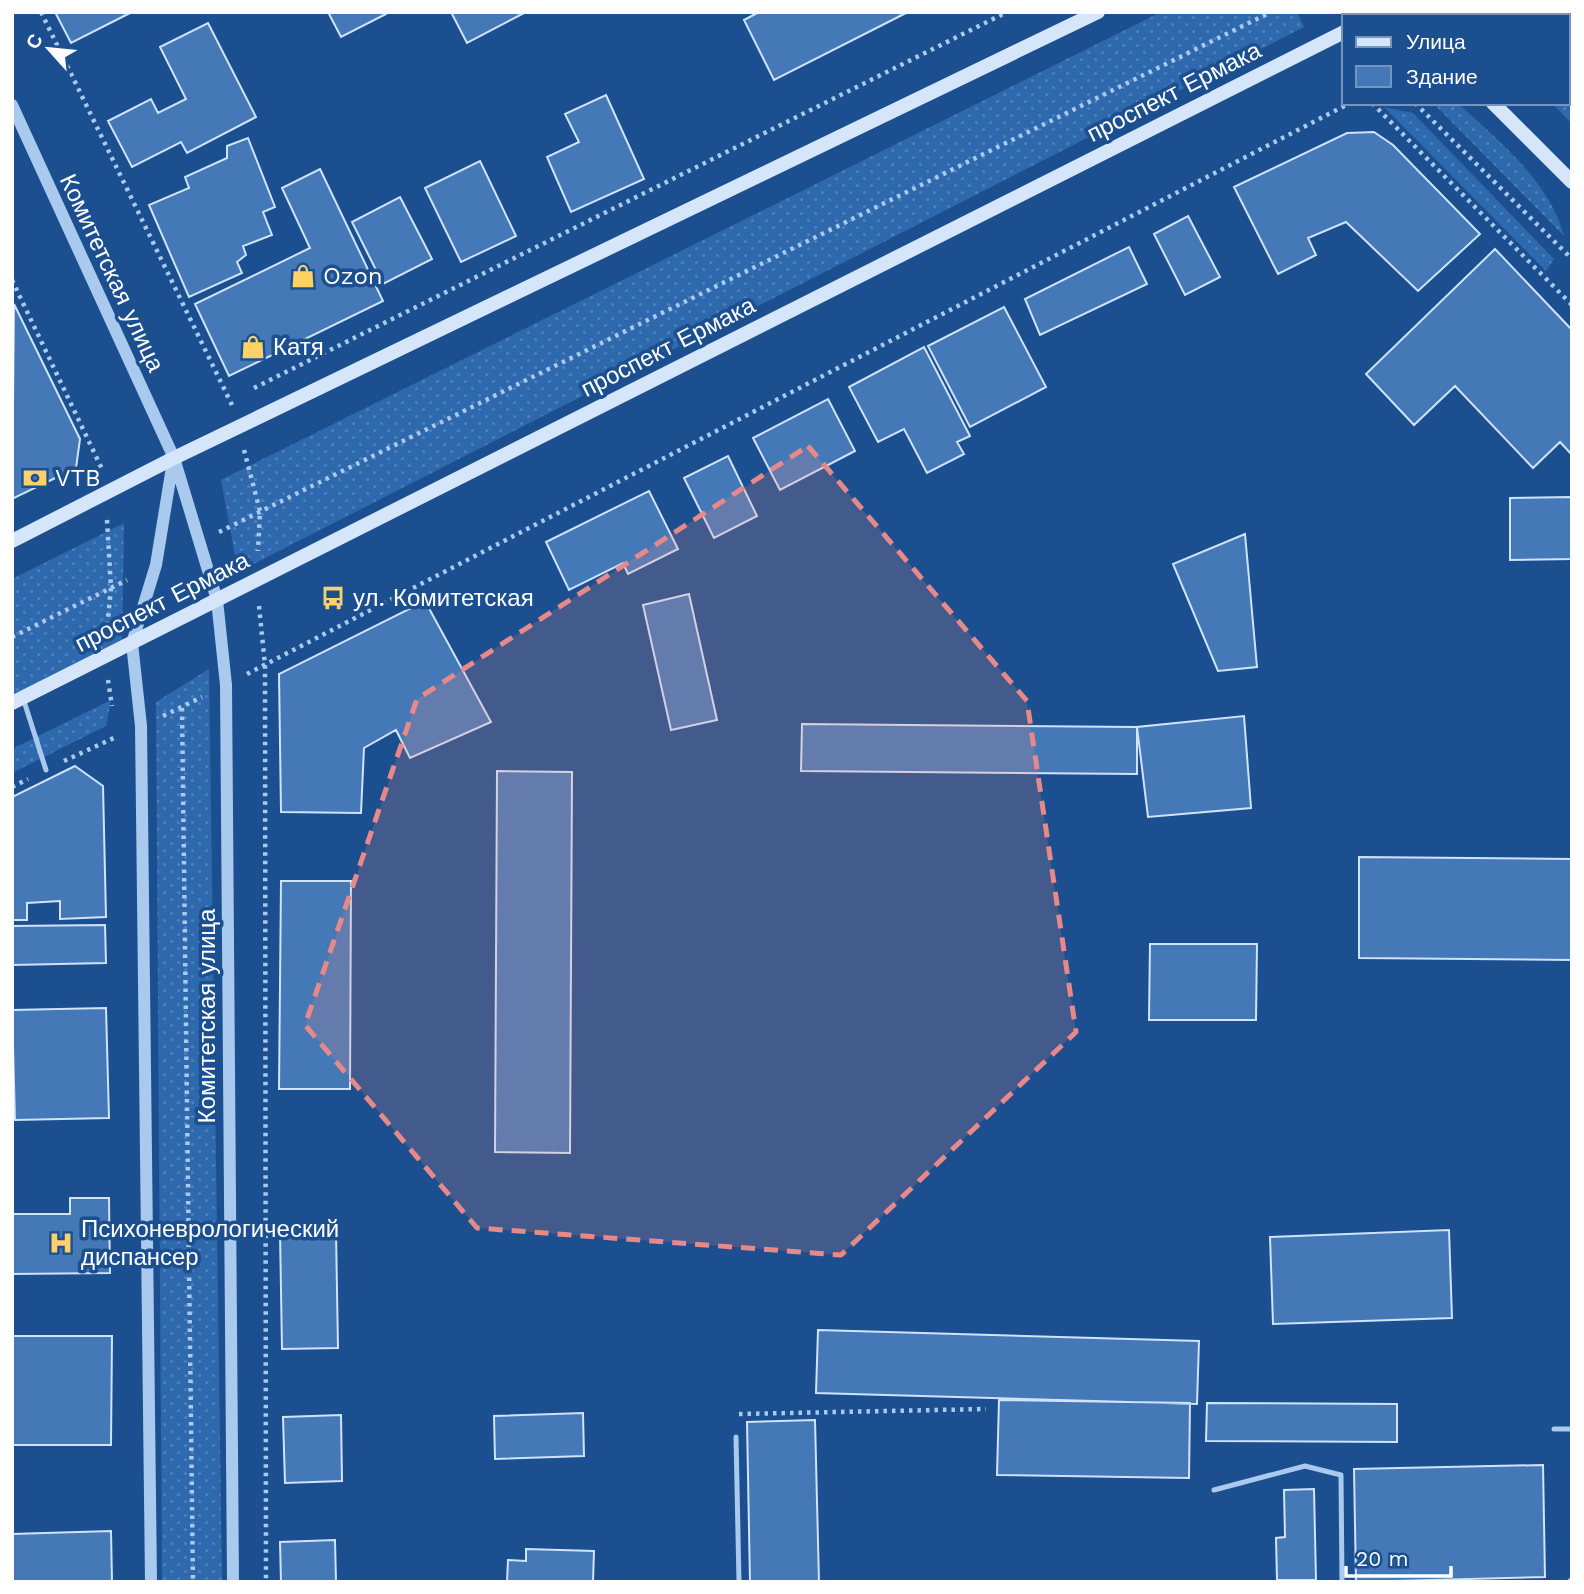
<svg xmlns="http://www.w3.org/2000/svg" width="1584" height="1594" font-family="'Work Sans',sans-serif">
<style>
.grass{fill:url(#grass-dots)}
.building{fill:#4478b7;stroke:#cfe3fa;stroke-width:2}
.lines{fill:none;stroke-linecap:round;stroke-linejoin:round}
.path{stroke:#a9c9ee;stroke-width:4.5;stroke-dasharray:3.5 5;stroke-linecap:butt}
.service{stroke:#a9c9ee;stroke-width:5}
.tertiary{stroke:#a9c9ee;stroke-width:12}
.secondary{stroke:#d6e6fa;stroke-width:14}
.marked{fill:#e88989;fill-opacity:0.2;stroke:#e88989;stroke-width:5;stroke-dasharray:14 9;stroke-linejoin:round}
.labels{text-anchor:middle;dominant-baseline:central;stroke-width:7;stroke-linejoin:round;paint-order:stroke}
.street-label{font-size:24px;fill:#fff;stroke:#1b4f8f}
.poi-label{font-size:24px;fill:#fff;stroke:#1b4f8f;text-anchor:start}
</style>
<defs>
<pattern id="grass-dots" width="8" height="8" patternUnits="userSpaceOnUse" patternTransform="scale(1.75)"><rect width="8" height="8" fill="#2e69ad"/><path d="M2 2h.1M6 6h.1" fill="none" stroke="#4d80b9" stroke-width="1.8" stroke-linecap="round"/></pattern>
</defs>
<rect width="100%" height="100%" fill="#1b4f8f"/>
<path class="grass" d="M1161 12H1297L1304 27 238 572 221 480Z
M1568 78 1572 81V124L1552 103H1568Z
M1458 103C1499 142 1549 180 1564 236L1434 104Z
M1384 107 1413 113 1554 259 1546 271Z
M124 523 122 647 12 702V579Z
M209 669 222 1582H162L156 702Z
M111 700 106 726 12 773V749Z"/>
<path class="building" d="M55 12H132L71 43Z
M328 12H385L386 14 341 37Z
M451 12H526L467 43Z
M759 12H908L774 80 744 20Z
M208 23 256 117 187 153 181 142 132 167 108 121 151 99 158 113 186 99 160 47Z
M606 95 644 179 571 212 547 157 579 142 565 114Z
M1374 132 1393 145 1480 234 1418 291 1346 222 1308 238 1316 255 1278 274 1234 187 1347 133Z
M248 138 275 207 263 212 272 235 243 246 246 255 237 262 242 273 189 297 149 205 189 188 185 177 227 158V146Z
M480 161 516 236 461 262 425 188Z
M320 169 383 301 229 376 195 304 310 248 282 188Z
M400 197 432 259 383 284 352 222Z
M1188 216 1220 277 1185 295 1154 234Z
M1129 247 1147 284 1040 335 1025 299Z
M1495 249 1572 330V455L1560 442 1533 468 1455 386 1414 425 1366 374Z
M14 304 80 439 76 468 12 499Z
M1004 307 1046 387 970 427 928 346Z
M924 347 970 436 957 442 964 454 927 473 904 429 878 442 849 387Z
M828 399 855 451 780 490 753 438Z
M728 456 757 516 714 538 684 478Z
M649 491 678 549 628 574 623 563 569 590 546 542Z
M1572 497V559L1510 560V498Z
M1245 534 1257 667 1218 671 1173 564Z
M689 594 717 720 671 730 643 605Z
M425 601 491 722 410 758 396 730 364 748 361 813 281 812 279 674Z
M1244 716 1251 808 1148 817 1137 727Z
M802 724 1137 727V774L801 771Z
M75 766 103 786 106 917 60 919V901L27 903V920H12V797Z
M497 771 572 772 570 1153 495 1152Z
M1359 857 1572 859V960L1359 958Z
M281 881H351L350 1089H279Z
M105 925 106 963 12 965V926Z
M1150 944H1257L1256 1020H1149Z
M106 1008 109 1118 15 1120 12 1010Z
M70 1198H109L110 1273 12 1274V1214H70Z
M1449 1230 1452 1318 1273 1324 1270 1237Z
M336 1231 338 1348 282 1349 280 1232Z
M818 1330 1199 1341 1197 1404 816 1393Z
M12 1336H112L111 1445H12Z
M999 1400 1190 1403 1189 1478 997 1475Z
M1207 1403 1397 1404V1442L1206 1441Z
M583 1413 584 1456 495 1459 494 1416Z
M341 1415 342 1481 285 1483 283 1417Z
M815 1420 819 1582H750L747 1422Z
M1543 1465 1545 1577 1356 1582 1354 1469Z
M1314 1489 1316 1580H1277L1276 1538 1285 1537 1284 1490Z
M111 1531 112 1582H12V1534Z
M335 1540 336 1582H281L280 1542Z
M526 1549 594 1551 593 1582H507L508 1560 526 1561Z"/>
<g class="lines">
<path class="path" d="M41 12 232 405
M1372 103 1572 305
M1415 103 1572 259
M12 280 102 469
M254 388 1007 12
M244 450 260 511 258 551
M107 520 111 588 107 629
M219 532 1271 12
M259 606 265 665 266 1582
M12 637 127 580
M247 674 1350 103
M108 680 112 706
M182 708 193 1582
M163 716 202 697
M64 761 116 737
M12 787 28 779
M739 1414 986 1409"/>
<path class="service" d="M23 698 46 770
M1554 1429H1572
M736 1437 739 1582
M1214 1490 1305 1466 1341 1475 1342 1582
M1569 1582 1572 1579"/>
<path class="tertiary" d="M12 105 174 458 217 600 226 685 233 1582
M151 1582 141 726 132 643 156 565 173 461"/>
<path class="secondary" d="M1403 12 1406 16
M1376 16 1383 12
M1493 103 1572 182
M12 541 174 458 1098 12
M12 703 1344 32"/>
</g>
<path class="marked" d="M808 446 1027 701 1076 1032 841 1255 477 1228 305 1025 417 699Z"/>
<defs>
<g id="shop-bare" transform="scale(1.89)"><path d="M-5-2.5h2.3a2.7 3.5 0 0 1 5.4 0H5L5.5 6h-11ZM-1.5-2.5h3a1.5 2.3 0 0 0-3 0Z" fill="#ffd166" stroke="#1b4f8f" stroke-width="2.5" paint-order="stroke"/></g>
<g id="bank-bare" transform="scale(1.89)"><path d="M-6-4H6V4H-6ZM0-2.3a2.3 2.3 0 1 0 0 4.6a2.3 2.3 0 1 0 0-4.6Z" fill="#ffd166" stroke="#1b4f8f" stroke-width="2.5" paint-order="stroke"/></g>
<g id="bus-bare" transform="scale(1.89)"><path d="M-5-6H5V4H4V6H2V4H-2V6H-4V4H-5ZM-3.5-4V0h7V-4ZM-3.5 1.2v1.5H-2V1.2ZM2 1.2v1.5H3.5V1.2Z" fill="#ffd166" stroke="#1b4f8f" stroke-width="2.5" paint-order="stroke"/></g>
<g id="hospital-bare" transform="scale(1.89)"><path d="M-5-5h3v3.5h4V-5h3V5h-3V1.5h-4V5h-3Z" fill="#ffd166" stroke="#1b4f8f" stroke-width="2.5" paint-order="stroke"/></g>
</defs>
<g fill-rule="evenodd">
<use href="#shop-bare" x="303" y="276"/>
<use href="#shop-bare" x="253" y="347"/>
<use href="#bank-bare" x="35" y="478"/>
<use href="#bus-bare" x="333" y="598"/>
<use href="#hospital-bare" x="61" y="1243"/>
</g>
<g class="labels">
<g class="street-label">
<text transform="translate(1174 92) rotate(-27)">проспект Ермака</text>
<text transform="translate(112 273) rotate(65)">Комитетская улица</text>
<text transform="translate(668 347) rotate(-27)">проспект Ермака</text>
<text transform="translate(162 602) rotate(-27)">проспект Ермака</text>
<text transform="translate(207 1016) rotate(-90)">Комитетская улица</text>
</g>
<g class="poi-label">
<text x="323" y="276">Ozon</text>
<text x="273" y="347">Катя</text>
<text x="55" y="478">VTB</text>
<text x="353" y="598">ул. Комитетская</text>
<text x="81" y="1229">Психоневрологический<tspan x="81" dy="28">диспансер</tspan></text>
</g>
</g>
<rect width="1584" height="1594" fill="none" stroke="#ffffff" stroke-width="28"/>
<rect x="1342" y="14" width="228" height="91" fill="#1b4f8f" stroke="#7695bc" stroke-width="2"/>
<rect x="1356" y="37" width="35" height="10" fill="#d6e6fa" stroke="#7695bc" stroke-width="2"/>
<text x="1406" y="49" font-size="21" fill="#ffffff">Улица</text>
<rect x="1356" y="66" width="35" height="21" fill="#4478b7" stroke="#7695bc" stroke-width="2"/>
<text x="1406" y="84" font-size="21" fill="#ffffff">Здание</text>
<g transform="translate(49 49) rotate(297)" stroke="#1b4f8f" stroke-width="5" paint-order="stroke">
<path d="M0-5L12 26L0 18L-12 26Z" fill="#ffffff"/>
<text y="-10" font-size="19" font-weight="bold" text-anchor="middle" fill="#ffffff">С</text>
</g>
<path d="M1346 1566v10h105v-10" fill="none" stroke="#ffffff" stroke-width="3.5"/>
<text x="1356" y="1566" font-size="21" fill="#ffffff" stroke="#1b4f8f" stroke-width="5" paint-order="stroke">20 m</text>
</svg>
